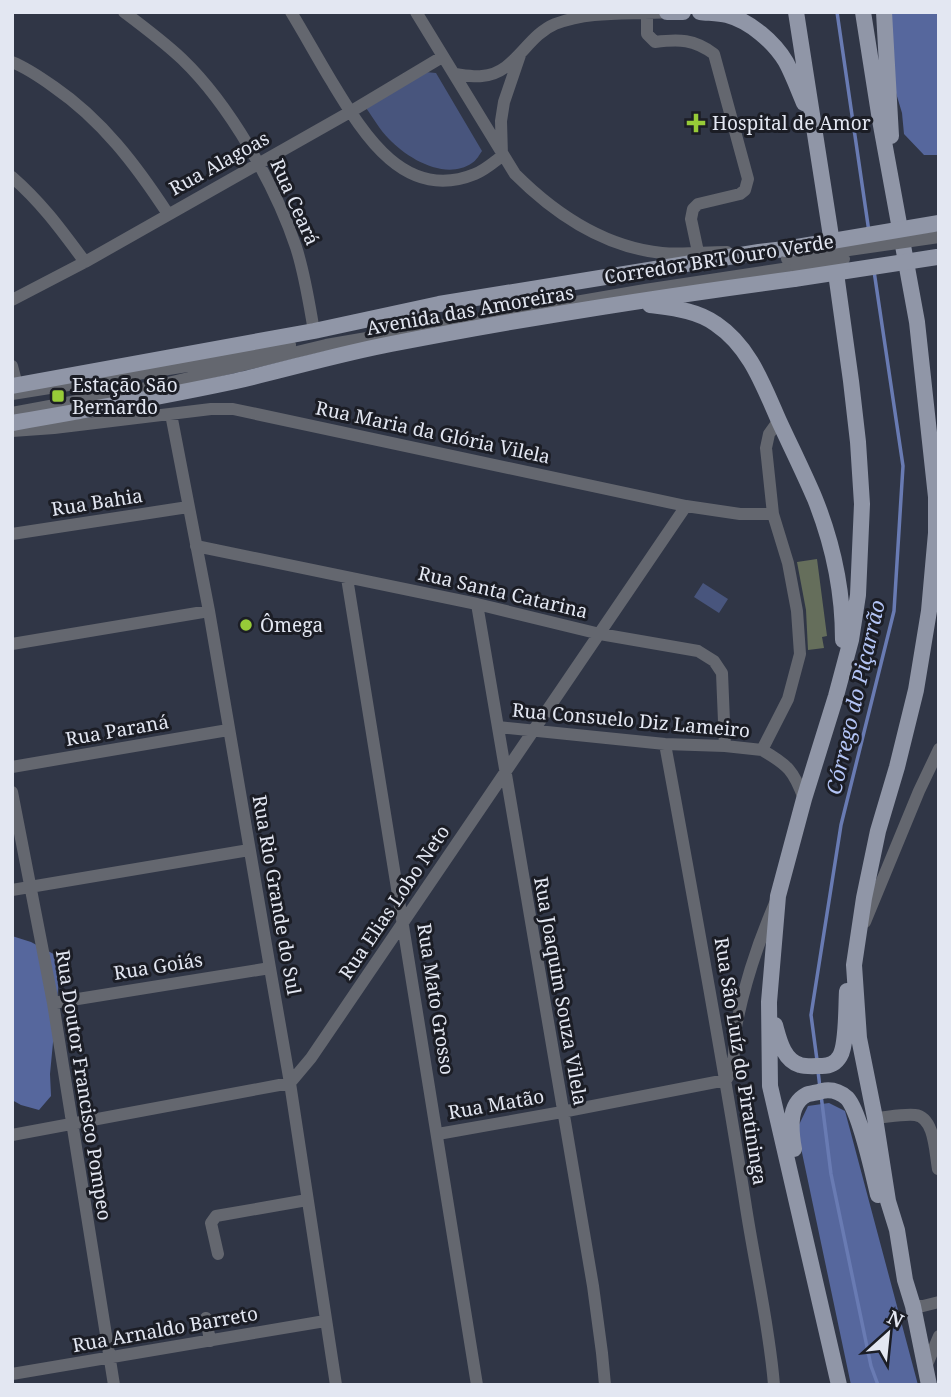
<svg xmlns="http://www.w3.org/2000/svg" width="951" height="1397" font-family="'Noto Serif',serif">
<style>
.green{fill:#48557d}
.forest{fill:#56679d}
.lines{fill:none;stroke-linecap:round;stroke-linejoin:round}
.stream{stroke:#697bb3;stroke-width:3.5}
.building{fill:#656e5b}
.minor{stroke:#64676f;stroke-width:12}
.major{stroke:#9096a7;stroke-width:16}
.minor-bridge{stroke:#64676f;stroke-width:12}
.major-bridge{stroke:#9096a7;stroke-width:16}
.poi-dot{fill:#97cb38;stroke:#1b1d25;stroke-width:2.5}
.labels{text-anchor:middle;dominant-baseline:central;stroke-width:6;stroke-linejoin:round;paint-order:stroke}
.poi-label{font-size:19px;fill:#e3e7f2;stroke:#1b1d25;text-anchor:start}
.street-label{font-size:19px;fill:#e3e7f2;stroke:#1b1d25}
.water-label{font-size:21px;font-style:italic;fill:#b3c4f5;stroke:#1b1d25}
</style>
<rect width="100%" height="100%" fill="#303646"/>
<path class="green" d="M425 72 436 73 482 151C480 154 476 161 472 163 446 181 408 159 389 139 380 130 374 119 366 108Z
M703 583 728 599 719 613 694 597Z"/>
<path class="forest" d="M888 12H939V155H924L904 134 902 113 896 93Z
M12 936 31 942 61 958 50 1074 51 1096 39 1110 21 1105 12 1100Z
M829 1103 845 1111 918 1385H851L797 1129 808 1106Z"/>
<g class="lines">
<path class="stream" d="M837 12 869 232
M817 1060 811 1015 841 825 894 611 903 466 874 271
M818 1071 820 1088
M821 1095 831 1174 871 1366 878 1385"/>
</g>
<path class="building" d="M817 559 827 636 822 637 824 648 808 650 806 610 797 562Z"/>
<g class="lines">
<path class="minor" d="M124 12C144 27 164 42 182 59 230 105 275 185 296 247 305 275 309 303 314 331
M291 12C305 35 318 59 332 82 363 133 404 203 475 174 485 170 494 162 502 156L501 121 504 102 520 55
M416 12 515 174C555 214 604 247 662 253 683 255 705 252 727 252
M647 13V34L655 42C679 39 694 39 714 54L748 179 745 190 740 194 698 204 693 209 691 219 698 252
M12 62C27 68 40 77 54 87 102 120 136 165 168 214
M455 74C463 75 473 77 482 76 515 74 526 36 555 24 592 10 629 15 668 12
M12 177C42 203 62 231 85 262
M12 300 85 262 350 112 442 57
M12 366 17 385
M12 394 231 359 290 345
M12 413 147 388 326 345 645 290 796 267
M171 414 209 611 270 968 290 1083 336 1385
M12 431 54 428 211 409H233L686 506 740 514H773
M12 534 188 507
M196 546 477 604 600 634 698 651 714 661 722 673 725 746
M347 578 477 1385
M477 604 593 1286 602 1353 605 1385
M12 644 209 611
M498 727 665 744 725 746 762 750 788 699 800 654 797 611 788 563 773 514 766 448 769 434 779 420
M665 744C693 896 721 1048 745 1201 754 1262 769 1323 774 1385
M762 750C788 765 794 771 804 799
M12 767 228 730
M12 792 53 1003 114 1385
M12 890 249 850
M865 922 919 791 939 749
M53 1003 270 968
M726 1080C737 1064 733 1045 736 1027 744 985 758 943 775 903
M875 1118C888 1117 902 1114 915 1115 935 1117 935 1154 938 1169
M438 1134 562 1112 726 1080
M12 1135 290 1083 311 1058 686 506
M218 1254 211 1223 216 1216 307 1200
M913 1306H923L939 1302
M206 1318 210 1341
M926 1367 939 1336
M12 1374 325 1321"/>
<path class="major" d="M667 12H683
M700 12C708 13 719 13 727 15 750 21 774 42 786 62 793 75 798 89 804 103
M796 12 830 230 851 381 858 442 862 504 858 595 851 640 836 696 804 799 778 896 769 1002 770 1086 839 1385
M863 12 880 120 917 322 936 497V533L929 611 916 690 897 767 878 831 864 898 854 965 859 1038 875 1118 888 1201 897 1230 905 1280 913 1306 929 1385
M884 12 891 136
M650 305C672 308 697 310 716 324 750 347 763 385 779 421 791 447 804 473 815 499 833 544 843 592 843 640
M12 386 314 331 439 304 759 252 785 249
M12 423C87 410 162 397 236 381 288 369 339 354 391 344 524 318 659 297 794 279
M775 1025C779 1039 783 1060 800 1065 806 1067 816 1066 822 1066 830 1066 836 1063 840 1056 847 1044 846 1006 847 991
M794 1149C791 1133 787 1105 806 1095 810 1093 817 1093 822 1091 831 1089 840 1092 847 1098 860 1112 873 1174 878 1195"/>
<path class="minor-bridge" d="M787 259 939 237
M796 267 844 259"/>
<path class="major-bridge" d="M785 249 939 223
M794 279 937 257"/>
</g>
<g class="poi-dot">
<path d="M692.5 112.5h7v7h7v7h-7v7h-7v-7h-7v-7h7z"/>
<rect x="51" y="389" width="14" height="14" rx="3.5"/>
<circle cx="246" cy="625" r="7"/>
</g>
<g class="labels">
<g class="poi-label">
<text x="712" y="123">Hospital de Amor</text>
<text x="72" y="385">Estação São<tspan x="72" dy="22">Bernardo</tspan></text>
<text x="260" y="625">Ômega</text>
</g>
<g class="street-label">
<text transform="translate(219 163) rotate(-29)">Rua Alagoas</text>
<text transform="translate(295 202) rotate(66)">Rua Ceará</text>
<text transform="translate(719 259) rotate(-9)">Corredor BRT Ouro Verde</text>
<text transform="translate(470 310) rotate(-10)">Avenida das Amoreiras</text>
<text transform="translate(433 432) rotate(12)">Rua Maria da Glória Vilela</text>
<text transform="translate(97 502) rotate(-9)">Rua Bahia</text>
<text transform="translate(503 592) rotate(13)">Rua Santa Catarina</text>
<text transform="translate(631 720) rotate(5)">Rua Consuelo Diz Lameiro</text>
<text transform="translate(117 730) rotate(-10)">Rua Paraná</text>
<text transform="translate(277 895) rotate(80)">Rua Rio Grande do Sul</text>
<text transform="translate(394 902) rotate(-56)">Rua Elias Lobo Neto</text>
<text transform="translate(158 966) rotate(-9)">Rua Goiás</text>
<text transform="translate(561 991) rotate(80)">Rua Joaquim Souza Vilela</text>
<text transform="translate(436 999) rotate(81)">Rua Mato Grosso</text>
<text transform="translate(741 1061) rotate(81)">Rua São Luíz do Piratininga</text>
<text transform="translate(84 1085) rotate(81)">Rua Doutor Francisco Pompeo</text>
<text transform="translate(496 1104) rotate(-10)">Rua Matão</text>
<text transform="translate(165 1329) rotate(-10)">Rua Arnaldo Barreto</text>
</g>
<g class="water-label">
<text transform="translate(855 697) rotate(-77)">Córrego do Piçarrão</text>
</g>
</g>
<rect width="951" height="1397" fill="none" stroke="#e3e7f2" stroke-width="28"/>
<g transform="translate(888 1334) rotate(27)" stroke="#1b1d25" stroke-width="5" paint-order="stroke">
<path d="M0-5L12 26L0 18L-12 26Z" fill="#e3e7f2"/>
<text y="-10" font-size="19" font-weight="bold" text-anchor="middle" fill="#e3e7f2">N</text>
</g>
</svg>
